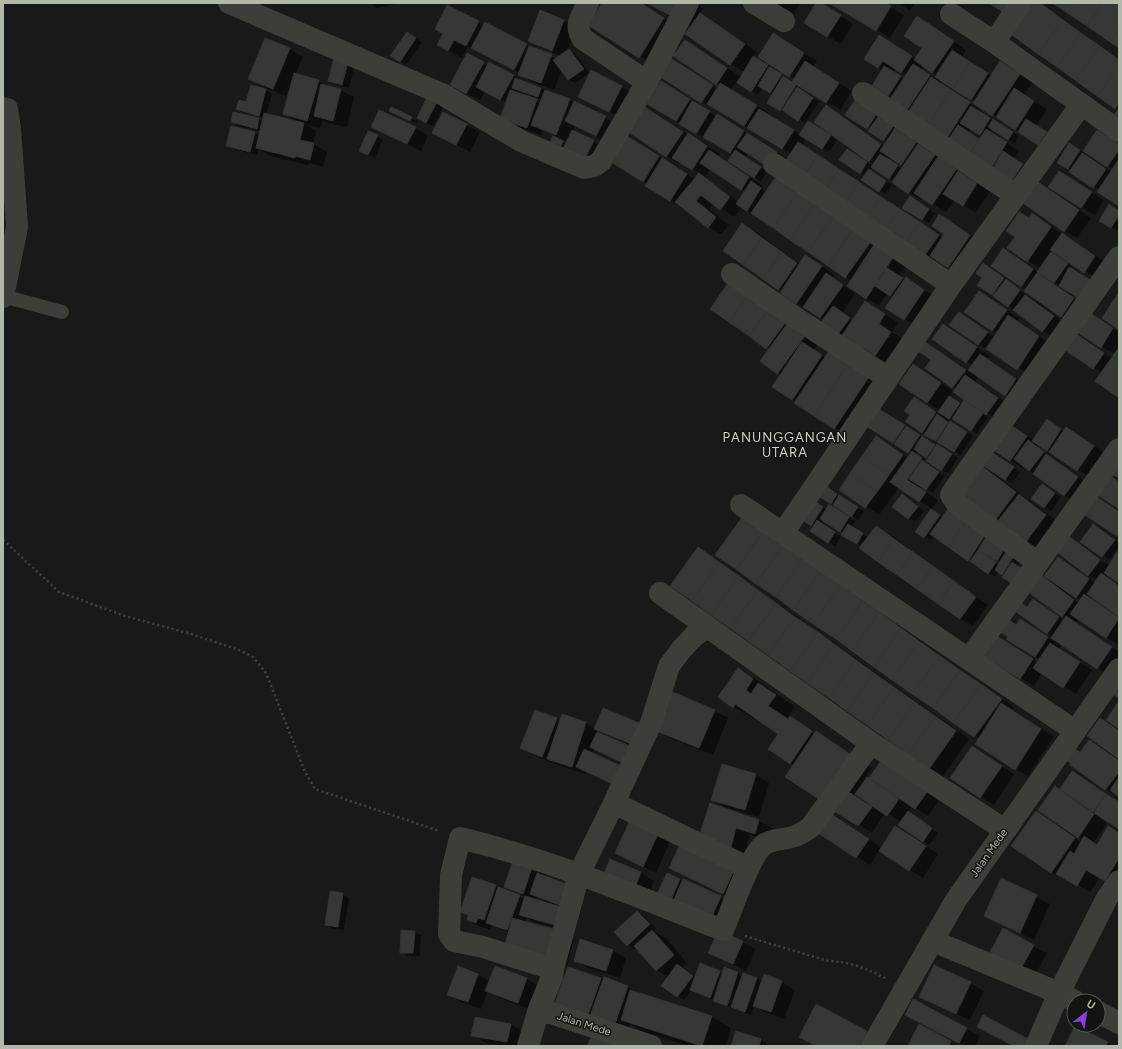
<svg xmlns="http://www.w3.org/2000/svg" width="1122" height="1049" font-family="Figtree,sans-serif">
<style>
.shadow{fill:#0007;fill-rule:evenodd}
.building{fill:#363835;stroke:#333532}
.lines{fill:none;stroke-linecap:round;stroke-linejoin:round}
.path{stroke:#42453f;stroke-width:2.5;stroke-dasharray:2 3;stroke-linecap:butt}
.service{stroke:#3b3e39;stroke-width:14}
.minor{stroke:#3b3e39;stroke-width:22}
.labels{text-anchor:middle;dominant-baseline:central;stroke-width:3;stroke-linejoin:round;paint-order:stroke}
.street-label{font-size:11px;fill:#b2b8ab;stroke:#131412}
.quarter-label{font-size:13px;letter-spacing:1px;fill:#d0d5cb;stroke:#131412}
</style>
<rect width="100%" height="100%" fill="#181918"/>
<path class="shadow" d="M370 3H395L396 4 377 8Z
M603 3H641L683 30 659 68 589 25Z
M648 3H695L703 8 699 14 757 52 754 57 774 69 773 70 801 89V90L819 102 805 123 787 112 786 113 780 110 774 94 762 87 758 95 738 83 744 72 686 34 691 27Z
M766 3H800L793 14 781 7Z
M817 3H819L853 24 841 44 805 23Z
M831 3H884L904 15 890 38Z
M897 3H915L910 10Z
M1032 3H1039L1047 8 1119 59V116L1118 110 1115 108Z
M564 21 577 28 568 49 576 54 589 73 575 83 569 80 562 70 554 90 533 82 520 75V73L468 46 462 58 438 45 478 22 484 26 485 23 535 49 557 59 561 56 542 48 529 40Z
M930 25 966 50 962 57 992 76 1001 62 1033 82 1024 95 1047 109 1036 126 1052 136 1045 147 993 115 974 102 975 101 943 81 941 85 982 111 981 113 1019 136 1015 143 992 129 990 132 1019 151 1014 159 1029 168 1018 185 994 167 909 112 910 111 892 99 893 98 873 86 883 70 865 59 892 44 916 59 924 48ZM924 66 937 75 935 78 921 70ZM896 68 907 75 904 79 893 72ZM971 128 983 136 980 140 969 132Z
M413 37 422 42 406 65 400 61Z
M266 39 290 49 303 57 295 75 318 81 329 87 340 90 354 97 347 127 328 123 323 120 320 128 305 124 316 131 313 144 327 152 323 167 309 163 308 165 270 156 258 149 257 155 233 149 227 145 255 133 260 136 261 131 238 126 232 122 234 113 259 119 263 122 264 118 244 112 238 109 247 103 252 86 266 90 272 94 266 115 297 121 284 114 291 89H289L286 96 262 86 249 78Z
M685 41 740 76 731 90 769 113 768 115 800 134 809 122 837 140 829 152 807 138 802 145 943 237 953 223 983 243 962 275 940 261 937 265 748 153 746 157 767 172 761 181 754 177 734 154 703 136V137L680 124 681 123 649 103 661 83 702 108 757 139 788 159 791 154 716 108 715 109 702 102 660 76 684 67 718 89 720 86 674 56Z
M786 42 817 61 813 67 852 91 840 110 803 88 795 79 759 57Z
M468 54 488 66 513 75 526 83 546 91 569 100 618 124 609 143 575 126 573 132 599 145 591 162 553 150 554 138 566 144 567 141 542 130 541 135 514 126 501 118 507 103 485 91 480 101 451 84ZM522 92 542 100 541 103 520 95Z
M336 56 355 63 349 88 336 85 330 81Z
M621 86 634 94 622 118 593 104Z
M428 97 444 105 433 126 424 122Z
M858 97 901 128 888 160 902 169 904 166 902 165 917 143 939 157 970 176 969 178 990 191 976 213 954 200 946 212 923 198 922 200 909 193 894 181 873 167 870 171 892 185 885 194 879 191 865 176 860 173 848 150 873 166 874 164 869 161 827 106 840 114 885 146 887 142 870 131V129L847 114Z
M444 113 480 132 470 152 447 140Z
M396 114 411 118 418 121 417 123Z
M656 115 720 154 718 157 762 185 760 188 766 192 777 176 906 265 899 276 905 280 906 278 937 298 917 326 904 319 894 297 888 293 879 305 866 298 851 280 742 207 734 217 714 203 709 209 729 225 721 234 708 227 683 208 670 200 647 184 610 160 638 144 695 179 700 173 681 162 680 164 667 157 628 131ZM710 169 745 191 738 202 705 177Z
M372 127 415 128 428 135 421 151Z
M377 136 383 140 375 158 367 154Z
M1119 145V205L1072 170 1058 162 1076 148 1112 172 1114 169 1084 151Z
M1072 180 1104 200 1095 215 1081 207Z
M1039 183 1052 191 1091 218 1077 238 1064 231Z
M916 201 935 213 929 223 904 208Z
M1119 212V229L1118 231 1111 227Z
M1032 215 1076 242 1108 264 1097 279 1054 250 1051 254 1073 267 1061 286 1054 282 1053 284 1087 307 1075 324 1025 291 1027 289 1021 286 1004 250 1038 272 1041 269 1009 248Z
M742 225 756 232 800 264H819L834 275 832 278 855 293 842 313 853 321 866 302 898 323 892 332 904 340 888 363 876 356 875 358 838 334 824 320 781 293 782 291 779 289Z
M984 264 1010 282 1026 295 1025 296 1039 303 1067 325 1056 338 1043 331 992 294 983 278Z
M732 280 820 341 814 350 825 357 883 383 848 436 795 403 796 402 792 399 781 375 762 361 770 350 711 309Z
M979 292 1019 318 1017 322 1052 344 1031 376 987 349 993 340 991 339 985 348 951 325 965 317 995 337 998 332 993 330Z
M1100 320 1119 332V397L1102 373 1063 348 1073 333 1112 358 1115 354 1102 347Z
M943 325 990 356 987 359 1029 387 1019 402 979 377 975 382 1011 406 1000 421 954 392 956 389 926 368 932 360 926 343 969 371 973 366 933 339Z
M914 365 953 391 949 397 962 405H971L988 417 977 434 957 420 956 422 949 418 940 410 927 403Z
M914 398 949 420 947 422 950 424 951 423 973 436 961 455 906 421 911 414Z
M886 414 937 446V445L958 458 948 473 935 466 933 468 944 476 933 493 921 486 920 488 938 500 931 510 932 509 899 487 879 515 840 489 876 438 908 458 911 453 862 422ZM918 451 929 458 927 461 916 454Z
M1053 424 1064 432 1067 428 1107 454 1091 478 1039 444 1037 447 1049 457 1091 485 1078 503 1065 496 1024 466 1023 468 1010 460 1009 425 1034 440Z
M994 454 1020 472 1012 483 980 462Z
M979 466 993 473 1059 523 1038 550 996 518Z
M1049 489 1061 497 1051 511 1033 499Z
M831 490 864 511 858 520 819 495Z
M902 496 924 511 915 522 893 507Z
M813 501 827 510 829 506 855 521 851 528 868 537 876 527 889 534 988 605 973 626 960 619 862 546 843 535 844 533 823 520 821 524 841 537 835 546 829 542 811 531 814 526 802 519Z
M931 510 943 517 948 510 1021 559 1017 566 1005 575 998 571 995 577 934 536 931 540 924 537ZM990 555 1001 562 999 565 989 557Z
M756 525 1014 707 1012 710 1054 737 1028 776 1015 769 979 739 717 554Z
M1099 529 1119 543V546L1109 560 1082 541Z
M1066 535 1077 541V544L1103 563 1105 562 1110 566 1119 554V582L1107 574 1106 577 1119 585V615L1094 598 1092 600 1119 618V645L1079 619 1076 623 1119 652V663L1110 676 1062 644 1059 649 1092 670 1076 694 1042 673 1034 686 985 656 1010 645 1038 663 1040 659 1008 639 1017 626 1033 628 1052 640 1054 637 1013 609 1027 608 1033 600 1064 620 1066 618 1062 616 1037 573 1045 577 1059 558 1096 583 1098 580 1088 575ZM1065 590 1081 600 1079 603 1064 591Z
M698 549 711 556 969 739 943 776 929 769Z
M738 670 758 681 795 707 788 718 789 719 791 718 809 728V730L815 735 817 732 836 744 872 768 865 778 884 788 895 770 939 801 928 816 912 806 908 813 938 833 929 845 923 841 901 822 855 793 853 795 884 815 872 833 836 810 794 765 790 763 780 734 754 716 753 718 733 707Z
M670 692 715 711 728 718 713 755 668 737 655 729Z
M604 709 649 753 609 736 599 731 598 733 638 770 594 748 592 753 628 792 586 772 585 774 561 766 534 755 521 748 556 719 560 721 562 715 586 723 595 729Z
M1089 741 1119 761V797L1106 789 1071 765Z
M972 747 1014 774 994 805 981 797Z
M723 765 756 775 769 783 759 817 725 807 712 799Z
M1072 772 1119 802V827L1101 817 1100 818 1107 823 1093 843 1098 845 1119 833 1118 888 1100 877 1090 892 1066 878 1065 880 1051 872 1036 812 1082 843 1083 840 1078 837 1060 790ZM1087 807 1096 812 1095 814 1086 808Z
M711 804 759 821 772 828 768 841 750 835 743 857 713 848Z
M634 815 673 835 656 873 616 853Z
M845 823 882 848 896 827 938 854 923 878 880 850 870 865 857 857Z
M514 860 546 874 545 877 569 886V932L534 922 527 918 525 923 560 932 574 940 567 965 520 952 509 933 492 925 490 930 481 927 468 920 469 916 461 911 495 886 525 899 526 897 505 886ZM537 897 546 902 545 903 536 900ZM534 918 561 926 560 928 534 920Z
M611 861 641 873 654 881 648 896Z
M737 865 736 901 670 867Z
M667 874 683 881 684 880 734 905 724 928 663 900Z
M1002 880 1050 904 1034 940 985 915Z
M342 894 349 898 344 930 333 929 326 925Z
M638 912 644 916 656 928 653 931 666 938 687 963 682 967 696 977 719 972 723 974 738 973 743 976 756 978 763 982H782L795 990 784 1019 767 1013 754 1006 751 1015 734 1008 720 1004 692 990 684 1000 663 986 669 977 656 970 636 947 634 949 628 945Z
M414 932 421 935 420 956H407L401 952Z
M581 940 613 951 626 958 620 978 588 968 575 960Z
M742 942 756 949 746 971 723 960 709 953Z
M1033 946 1047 953 1033 979 1003 963Z
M458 967 478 975 490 982 495 967 527 979 540 987 532 1010 500 998 488 991 481 1009 461 1002 448 994Z
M600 979 628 987 641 994 712 1017 731 1028 726 1046H689L642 1031 630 1024 628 1031 555 1006Z
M970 983 984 991 970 1020 934 1004 921 996Z
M913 1001 980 1036 975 1046H966L919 1022Z
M511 1025 524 1032 521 1046H503L486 1043 473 1035Z
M919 1026 951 1042 958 1046H909Z
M1075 1027 1107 1043 1112 1046H1066Z
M761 1040 771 1046H732Z"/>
<path class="building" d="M602 3H641L664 18 639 58 588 25Z
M647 3H688L679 20Z
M816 3H821L841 15 827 37 804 23Z
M829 3H886L891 6 876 31Z
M989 3H1009L1003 12Z
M1031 3H1040L1063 20 1038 54 1009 33Z
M1053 3H1077L1069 14Z
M1077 3H1103L1087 26 1069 14Z
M1103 3H1119V28L1110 42 1087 26Z
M447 5 479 21 466 46 454 40 448 51 437 45 443 34 435 29Z
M540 10 564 20 552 51 528 41Z
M700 13 745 44 730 65 685 34Z
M917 16 954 41 932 73 914 60 922 48 904 36Z
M1063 20 1081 33 1057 67 1038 54Z
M485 22 527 44 514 70 471 48Z
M1119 28V48L1110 42Z
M407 32 416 38 400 62 390 56Z
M773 33 804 53 789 77 758 57Z
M1081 33 1100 46 1075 80 1057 67Z
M879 35 912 56 901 73 883 61 878 68 864 59Z
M265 38 290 48 273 89 248 79Z
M685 40 727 68 716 85 673 56Z
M529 46 552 54 541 83 518 75Z
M1100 46 1119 60V66L1097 96 1075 80Z
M569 49 584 69 568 80 553 60Z
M952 50 970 62 953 89 935 77Z
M467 53 484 62 466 94 450 85Z
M335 55 349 58 342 85 328 81Z
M753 56 768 65 751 92 737 83Z
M670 58 713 85 701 103 659 76Z
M805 61 839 83 826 103 792 82Z
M1000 61 1020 74 992 116 973 103Z
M489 62 514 75 500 100 476 87Z
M970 62 988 73 971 100 953 89Z
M913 64 930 75 907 110 890 99Z
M884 66 901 76 888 96 872 86Z
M1119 66V103L1115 109 1097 96Z
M769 67 782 74 770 93 758 86Z
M591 70 622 86 609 112 578 97Z
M294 73 319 80 307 121 283 114Z
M783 76 796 85 780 111 767 103Z
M931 77 951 90 928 125 908 112Z
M515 78 541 88 538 97 512 88Z
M661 81 690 99 676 121 647 104Z
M720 83 757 105 744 126 707 104Z
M321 84 341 89 333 121 314 116Z
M251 85 266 89 259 116 236 109 239 100 246 102Z
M797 87 813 98 798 121 782 110Z
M1014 88 1034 101 1015 130 996 117Z
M510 90 537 99 527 128 500 119Z
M545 90 570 99 556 135 531 125Z
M951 90 970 102 947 138 928 125Z
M428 95 438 100 426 123 417 118Z
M858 96 879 110 867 129 845 115Z
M574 101 606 116 596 136 565 121Z
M692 101 710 111 696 134 679 124Z
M826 105 881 144 869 162 814 122Z
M643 106 683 132 666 157 627 131Z
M971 106 990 118 980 135 960 123Z
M391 107 412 117 410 121 389 111Z
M1119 108V117L1115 114Z
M759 109 794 130 782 149 747 128Z
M379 110 416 127 407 144 371 127Z
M233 112 259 118 257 129 231 122Z
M443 112 467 124 456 145 432 133Z
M264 113 304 123 300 140 314 143 310 160 295 156V158L256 148Z
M717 114 744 131 730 153 703 137Z
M880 114 895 124 883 141 868 131Z
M993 119 1013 132 1008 140 988 127Z
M1026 119 1047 132 1038 145 1018 132Z
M808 121 831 135 822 149 799 135Z
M958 125 979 139 969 155 948 140Z
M231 126 255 132 250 152 226 146Z
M895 128 916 142 901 165 880 151Z
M986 129 1007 142 992 167 970 154Z
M572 130 594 140 585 159 563 149Z
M1097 130 1119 144V150L1107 167 1083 151Z
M368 131 378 135 368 155 359 151Z
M688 133 707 146 692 170 672 158Z
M747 133 777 152 767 166 737 147Z
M625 135 659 156 643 182 608 160Z
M553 136 563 141 558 153 547 148Z
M798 142 818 155 803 178 783 165Z
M1069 143 1080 150 1068 169 1057 163Z
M918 144 935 155 908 194 892 182Z
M847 149 867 162 860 174 839 160Z
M709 150 749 177 741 190 700 163Z
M735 150 761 167 754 178 728 161Z
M1003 151 1023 164 1011 182 992 170Z
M1082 153 1106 169 1093 188 1069 172Z
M880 154 898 165 889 179 871 167Z
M818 155 839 169 824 192 803 178Z
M939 155 958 167 932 205 914 193Z
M662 158 687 174 670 201 645 186Z
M1119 159V206L1097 192Z
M839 169 859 182 844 205 824 192Z
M869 169 886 181 879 192 861 180Z
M958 171 977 183 963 206 943 194Z
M1059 171 1092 192 1081 208 1048 187Z
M699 173 730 197 720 210 701 195 696 201 716 217 708 228 675 202Z
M777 175 799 190 773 228 751 213Z
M751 181 761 188 747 211 736 204Z
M859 182 881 197 866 220 844 205Z
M1038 182 1079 210 1064 232 1023 203Z
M799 190 816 202 790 240 773 228Z
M910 196 929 209 922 220 902 208Z
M881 197 900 209 884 232 866 220Z
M816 202 834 214 808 252 790 240Z
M1109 204 1119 211V215L1111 228 1099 221Z
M900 209 920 222 904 245 884 232Z
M1019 212 1029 218 1032 213 1051 227 1027 262 1007 248 1015 237 1006 231Z
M834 214 854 228 828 266 808 252Z
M939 214 970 235 948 268 930 256 944 234 932 226Z
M920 222 939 235 923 258 904 245Z
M742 223 762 238 743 265 723 251Z
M854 228 872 240 845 278 828 266Z
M1062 233 1095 256 1084 273 1050 250Z
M762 238 782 252 763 279 743 265Z
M875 243 894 256 866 299 847 286Z
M1003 248 1033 269 1021 287 991 266Z
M782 252 797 263 778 290 763 279Z
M1051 252 1068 263 1054 283 1037 272Z
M805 255 822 266 796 304 780 293Z
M983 263 1004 278 992 295 977 285 982 278 976 273Z
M1069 267 1090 280 1079 298 1059 286Z
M887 268 903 278 890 296 875 286Z
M826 273 843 285 820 318 803 307Z
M1037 273 1074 298 1061 317 1024 291Z
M906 277 924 290 904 320 885 308Z
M731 279 750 292 729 322 710 309Z
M1006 279 1020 290 1008 307 993 296Z
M979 291 1007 310 992 331 964 312Z
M750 292 770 307 749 336 729 322Z
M1119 292V330L1102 318Z
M1025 295 1054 316 1042 332 1013 310Z
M865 301 885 314 879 324 891 332 875 356 863 348 861 351 841 337Z
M833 306 850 318 838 334 821 322Z
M770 307 788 319 766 349 749 336Z
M1087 311 1113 328 1101 348 1074 330Z
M959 312 988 332 978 345 949 325Z
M1008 315 1039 336 1017 370 986 349Z
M790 320 807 333 777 374 760 361Z
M943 324 977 347 966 363 932 339Z
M1073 332 1104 353 1093 369 1062 348Z
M802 342 822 355 792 400 772 387Z
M925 342 966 370 952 388 925 368 931 360 918 351Z
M1119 347V362L1112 357Z
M831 348 850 361 814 416 794 403Z
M980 354 1016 379 1005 396 968 370Z
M1112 357 1119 362V398L1095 381Z
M850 361 871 374 834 429 814 416Z
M913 364 941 383 927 403 899 384Z
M965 375 998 398 986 415 953 392Z
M949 396 960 403 949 419 938 412Z
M914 397 936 412 922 433 905 421 910 415 904 411Z
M964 400 983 413 971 431 952 419Z
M872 405 905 425 893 443 861 423Z
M937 414 948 422 936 441 924 435Z
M1047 419 1061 429 1047 451 1032 441Z
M950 421 967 432 954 452 937 442Z
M1009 424 1027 436 1010 461 992 449Z
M906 426 920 435 908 453 894 444Z
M1066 427 1094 446 1077 471 1049 452Z
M876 436 903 455 889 475 862 456Z
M922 436 935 445 926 458 914 449Z
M1028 440 1044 452 1029 471 1014 459Z
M937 444 952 454 941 471 926 461Z
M987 449 1014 467 1005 480 978 462Z
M912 451 922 458 907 480 926 492 919 502 890 482Z
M1046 454 1078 477 1064 496 1033 474Z
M862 456 889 475 877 492 850 473Z
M922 460 939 472 926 490 909 479Z
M979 464 1016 492 996 519 962 495Z
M1119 465V478L1112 474Z
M850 473 877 492 865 508 839 490Z
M1110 476 1119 482V509L1098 495Z
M1042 484 1055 493 1044 508 1031 499Z
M824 485 837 494 831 504 818 496Z
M902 494 918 507 908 519 892 507Z
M1019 494 1046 515 1025 543 997 522Z
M839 495 858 507 851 517 833 505Z
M1094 495 1119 512V533L1117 536 1082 513Z
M813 500 823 507 811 526 801 519Z
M829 504 849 517 840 532 820 519Z
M931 509 940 515 924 538 915 532Z
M948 509 966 521 948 547 930 534Z
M743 516 764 531 736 569 715 555Z
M817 520 835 532 828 543 810 531Z
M966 521 985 535 968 561 948 547Z
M848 524 863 533 857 544 841 535Z
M1093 524 1115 540 1102 557 1080 542Z
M876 526 894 539 878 562 859 548Z
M764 531 783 545 756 584 736 569Z
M1065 533 1100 560 1088 576 1053 549Z
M986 537 1004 549 997 561 978 550Z
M894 539 913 552 897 575 878 562Z
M783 545 803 558 776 597 756 584Z
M698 547 719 562 692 601 670 586Z
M978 550 996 562 988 574 970 561Z
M1007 550 1015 554 1002 575 995 570Z
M913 552 933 566 917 589 897 575Z
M1117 552 1119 553V583L1104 573Z
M1058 557 1089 579 1076 598 1044 576Z
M803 558 821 571 793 610 776 597Z
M719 562 739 576 711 615 692 601Z
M1012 562 1021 568 1011 583 1002 577Z
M933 566 954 581 938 604 917 589Z
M821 571 840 585 813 624 793 610Z
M1037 572 1074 600 1062 617 1024 589Z
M1101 573 1119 586V617L1087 594Z
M739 576 758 590 730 628 711 615Z
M954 581 976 597 960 619 938 604Z
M840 585 863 601 836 639 813 624Z
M758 590 776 603 748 641 730 628Z
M1084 594 1119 618 1106 638 1070 614Z
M1033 599 1059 617 1047 634 1012 609 1018 601 1027 607Z
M863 601 879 612 852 651 836 639Z
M776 603 795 617 768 655 748 641Z
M879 612 901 628 874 667 852 651Z
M1066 616 1112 647 1097 669 1051 638Z
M795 617 818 632 790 671 768 655Z
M1004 617 1016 625 1020 619 1048 637 1035 657 1006 639 1008 637 996 629Z
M901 628 919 641 892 680 874 667Z
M818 632 834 644 807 683 790 671Z
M997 636 1033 659 1020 679 984 657Z
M919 641 940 656 912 694 892 680Z
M1050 643 1080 662 1063 688 1033 668Z
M834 644 856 660 829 698 807 683Z
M940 656 960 670 933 708 912 694Z
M856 660 874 673 847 711 829 698Z
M738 668 753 679 746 690 751 694 758 683 776 695 768 706 788 719 790 716 812 731 790 764 768 749 778 734 735 704 733 708 718 697Z
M960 670 981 684 953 723 933 708Z
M874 673 894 687 867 725 847 711Z
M981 684 1002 699 974 737 953 723Z
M894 687 915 702 888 740 867 725Z
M1119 688V698L1114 695Z
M670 691 715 710 699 748 654 730Z
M1119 701V729L1106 720Z
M915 702 935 716 908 755 888 740Z
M1001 703 1041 729 1015 770 975 744Z
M603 708 644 725 636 746 594 729Z
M535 710 557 718 542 757 520 748Z
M562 714 586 722 572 767 547 759Z
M935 716 956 731 929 769 908 755Z
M1100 718 1119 731V759L1087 736Z
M816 731 853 756 822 801 785 777Z
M597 732 632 747 625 764 590 747Z
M1089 740 1119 761V772L1105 790 1070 765 1071 763 1067 761 1075 749 1080 752Z
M972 746 1002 766 980 798 950 778Z
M584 749 623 767 615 785 576 767Z
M881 761 927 792 915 809 869 778Z
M722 764 756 774 745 810 711 800Z
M1072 771 1106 794 1093 812 1060 789Z
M867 777 899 799 887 816 855 794Z
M1119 777V797L1110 790Z
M1055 786 1094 814 1078 838 1038 810Z
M847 791 872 807 858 826 834 811Z
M1106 794 1119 802V829L1094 813Z
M710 803 759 820 755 834 736 828 730 850 698 840Z
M908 811 932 828 923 842 898 825Z
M1036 811 1075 838 1051 873 1011 846Z
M633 814 661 827 643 867 615 853Z
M831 814 869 839 856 858 818 833Z
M895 826 926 846 909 871 879 851Z
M1108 826 1119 833V855L1118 857 1119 858 1105 881 1086 870 1077 886 1056 874 1070 851 1074 854 1084 836 1097 845Z
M683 838 737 864 723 894 669 868Z
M514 858 533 865 523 894 504 887Z
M610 859 641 872 634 890 603 876Z
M537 873 569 885 562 906 530 894Z
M667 873 680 879 670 902 656 896Z
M472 877 496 885 484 920 478 918 476 923 467 920 468 915 460 912Z
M1001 878 1037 895 1020 933 984 916Z
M683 879 721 896 710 921 672 904Z
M498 887 520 895 507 930 486 923Z
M330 891 343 893 338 927 325 925Z
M525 896 561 907 556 925 519 915Z
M637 911 650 924 627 946 614 932Z
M512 918 561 931 553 958 505 945Z
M1003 928 1034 945 1019 972 988 956Z
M401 930 415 931 413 953H400Z
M652 930 674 955 656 971 634 946Z
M719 930 743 941 733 964 708 953Z
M580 939 613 950 606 971 574 961Z
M700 963 720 971 710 998 690 990Z
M677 964 693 976 677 997 661 986Z
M934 965 971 982 956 1014 919 997Z
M458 966 478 974 468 1002 447 995Z
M495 966 527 978 518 1003 485 991Z
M568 967 601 978 587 1018 554 1006Z
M724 967 738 972 727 1006 713 1001Z
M743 973 757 978 745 1012 731 1007Z
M764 974 782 981 771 1012 753 1006Z
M604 977 628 986 615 1024 590 1016Z
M630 990 712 1016 702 1046 621 1020Z
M913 999 967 1028 959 1043 905 1015Z
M816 1004 867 1031 860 1046H816L799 1037Z
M983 1015 1028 1039 1024 1046H1014L977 1027Z
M475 1017 511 1024 507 1042 471 1036Z
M919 1024 951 1041 949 1046H908Z
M1075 1026 1108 1042 1106 1046H1065Z
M595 1029 619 1046H587Z
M736 1031 761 1039 759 1046H731Z"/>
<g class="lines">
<path class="path" d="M3 540 59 592 125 616 188 633 239 650 253 657 266 673 305 772 315 789 439 831
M745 936 828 961C849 961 867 969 885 978"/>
<path class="service" d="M3 296 62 312"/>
<path class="minor" d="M229 3 442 94 521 141 584 168 594 166 601 161 647 82 688 3
M588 3C582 17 573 25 583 39L647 82
M754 3 784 21
M951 14 994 42 1119 131
M994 42 1021 3
M863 93 1015 195
M3 108 7 109 10 128 17 227 3 297
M774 164 951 285
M732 274 799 320 888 378
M741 505 1075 731
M783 533 951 285 1081 105
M1037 562 957 504 951 495 956 487 1119 257
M660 593 871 743 1005 830
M969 659 1119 449
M614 803 749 868
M933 941 1059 993 1036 1046
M553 969 483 947 454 941 449 934 451 875 460 838C552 860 636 896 723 930 731 912 750 853 765 844 775 838 788 840 798 835 802 833 807 830 811 827L871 743
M1075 1001 1059 993 1107 898 1119 881
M539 1009 651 1046
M1098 1012 1119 1023
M528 1046 539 1009 552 977 553 969 579 874 614 803 651 723 669 666 681 650 694 636 708 627
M872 1046 956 900 1119 669"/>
</g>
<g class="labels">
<g class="street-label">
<text transform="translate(989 853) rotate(-55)">Jalan Mede</text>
<text transform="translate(584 1024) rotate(18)">Jalan Mede</text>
</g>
<g class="quarter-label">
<text x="785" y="437">PANUNGGANGAN<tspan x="785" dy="15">UTARA</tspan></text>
</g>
</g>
<rect width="1122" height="1049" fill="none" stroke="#b2b8ab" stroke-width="8"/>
<g transform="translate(1086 1013) rotate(31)"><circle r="19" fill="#131412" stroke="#53564f"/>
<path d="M0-3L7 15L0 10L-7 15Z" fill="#8642e7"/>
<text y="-6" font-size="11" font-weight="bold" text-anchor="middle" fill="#b2b8ab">U</text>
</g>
</svg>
